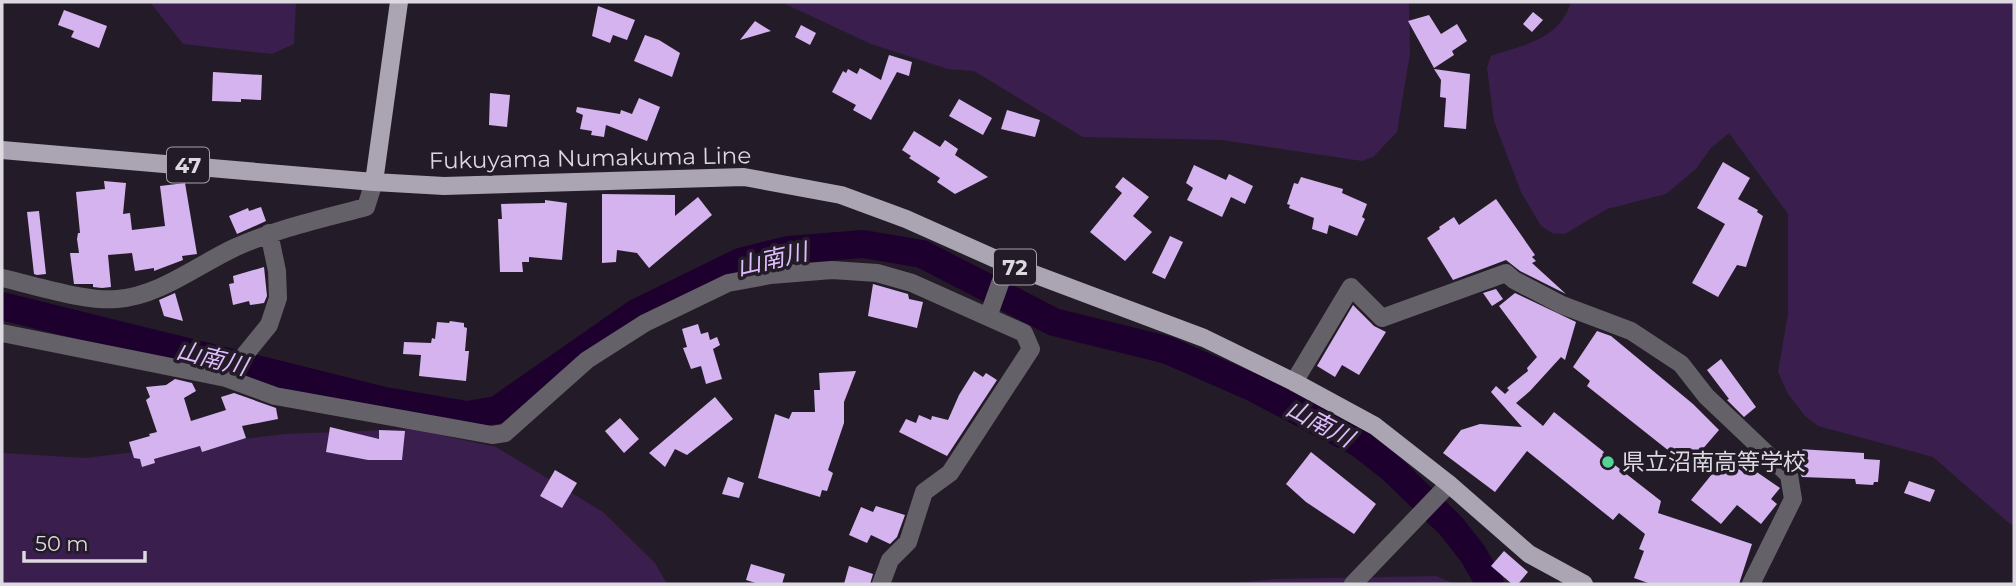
<svg xmlns="http://www.w3.org/2000/svg" width="2016" height="586" font-family="Montserrat,'Noto Sans JP',sans-serif">
<style>
.green{fill:#3a1e4e}
.lines{fill:none;stroke-linecap:round;stroke-linejoin:round}
.river{stroke:#1d002e;stroke-width:28}
.building{fill:#d4b3ef}
.minor{stroke:#656168;stroke-width:18}
.major{stroke:#aba4b2;stroke-width:18}
.poi-dot{fill:#54d395;stroke:#231c28;stroke-width:2.5}
.labels{text-anchor:middle;dominant-baseline:central;stroke-width:7;stroke-linejoin:round;paint-order:stroke}
.shield{fill:#231c28;stroke:#a5a0aa;stroke-width:2}
.shield-label{font-size:21px;font-weight:bold;fill:#ddd9e1}
.street-label{font-size:23px;fill:#ddd9e1;stroke:#231c28}
.poi-label{font-size:23px;fill:#ddd9e1;stroke:#231c28;text-anchor:start}
.water-label{font-size:24px;font-style:italic;fill:#dfbcfc;stroke:#231c28}
</style>
<rect width="100%" height="100%" fill="#231c28"/>
<path class="green" d="M150 2H296L294 44 272 54 183 44Z
M781 2H1409L1410 53 1397 132 1373 157 1362 161 1222 140 1083 137 974 71 948 69 871 44Z
M1571 2H2014V524H2010L1933 457 1818 426 1805 416 1788 394 1778 372 1788 314V214L1729 133 1710 149 1696 169 1666 194 1607 209 1565 234 1552 233 1541 226 1521 192 1494 121 1487 68 1491 56C1524 45 1560 39 1571 2Z
M413 429 496 447 603 512 655 563 667 584H2V453L85 458 285 434Z
M1436 576 1455 584H1229L1274 579Z"/>
<g class="lines">
<path class="river" d="M2 306 385 401 467 415 497 410 636 313 740 262 788 250 863 244 922 254 1054 322 1167 350 1254 388 1359 443 1392 469 1451 526 1473 554 1490 584"/>
</g>
<path class="building" d="M598 6 635 20 627 40 613 35 610 43 592 36Z
M64 10 107 26 99 48 71 37 74 31 58 25Z
M1533 12 1543 20 1532 32 1523 24Z
M1429 15 1441 34 1457 24 1467 41 1452 51 1454 55 1434 68 1408 21Z
M755 21 771 31 740 40Z
M801 25 816 33 810 45 795 37Z
M645 35 659 40 680 53 672 77 634 61Z
M889 55 912 62 909 76 897 72 871 120 853 110 856 105 832 92 843 71 846 73 848 69 857 74 860 68 881 80Z
M1434 69 1470 74 1466 129 1444 127 1446 98 1440 97 1441 80Z
M213 72 262 75 261 100 241 99V102L212 101Z
M490 93 510 95 507 127 489 125Z
M639 98 660 107 647 141 606 125 604 137 591 135 592 131 580 129 583 115 576 112 577 107 620 114 621 110 632 114Z
M959 99 992 118 983 135 949 116Z
M1007 110 1040 120 1035 137 1001 129Z
M914 131 940 147 945 140 958 149 955 155 988 177 955 194 937 182 940 178 909 158 911 156 902 150Z
M1723 162 1750 178 1738 199 1758 210 1757 212 1763 216 1746 267 1737 265 1718 297 1692 283 1725 224 1697 208Z
M1194 165 1226 180 1229 174 1253 186 1245 204 1231 197 1222 217 1187 200 1193 188 1186 183Z
M1123 177 1149 197 1133 216 1152 232 1125 261 1090 232 1122 193 1115 187Z
M1301 177 1343 189 1342 193 1367 204 1362 217 1365 219 1357 236 1329 225 1327 234 1312 229 1314 218 1289 208 1290 205 1287 204 1294 183 1298 184Z
M104 181 126 183 123 214 130 213 132 230 165 226 160 186 185 183 197 254 182 256 183 260 154 271V268L135 271 132 253 108 255 111 287 102 288 93 287V284H74L70 253H79L77 239 78 233H80L76 192 105 189Z
M602 194 675 195V216L698 197 712 215 649 268 637 253 617 250 616 262 602 263Z
M1496 199 1535 255 1532 257 1536 261 1532 263 1566 294 1520 271 1506 260 1453 280 1427 238 1440 229 1439 227 1454 217 1459 225Z
M545 200 567 203 562 260 529 257V262H522L523 272H500L498 219H502L501 204 545 203Z
M261 207 266 221 237 234 229 216 248 208 249 211Z
M39 211 46 274 37 275 34 274 27 212Z
M1170 236 1183 242 1165 279 1152 273Z
M264 267 267 296 264 303 250 305 249 301 233 305 229 284 234 283 233 276Z
M873 284 908 294 909 299 923 302 917 328 868 316Z
M1496 289 1503 299 1492 306 1483 293Z
M175 293 183 321 164 316 159 300Z
M1515 293 1576 322 1565 360 1561 357 1530 391 1516 403 1543 426 1554 412 1604 452 1602 455 1661 501 1658 513 1752 544 1739 584H1651L1634 578 1644 551 1639 549 1645 534 1619 513 1613 520 1527 451 1495 492 1443 453 1461 430 1480 424 1522 427 1491 392 1496 386 1505 394 1509 390 1507 388 1528 371 1527 368 1537 357 1499 306Z
M1353 305 1374 326 1386 332 1359 375 1342 365 1335 377 1317 366Z
M450 321 464 323V327L467 328 465 351H469L466 381 419 376 421 355 403 354 404 342 431 343 432 338 435 339 437 322 449 323Z
M698 324 701 334 708 332 710 340 717 337 720 345 713 349 722 379 706 384 701 366 691 369 683 348 687 347 682 329Z
M1597 331 1611 336 1693 404 1719 430 1688 466 1587 386 1590 381 1573 367Z
M1721 359 1756 407 1744 417 1727 400 1729 399 1707 370Z
M856 371 844 402V423L828 470 833 473 827 491 822 490 820 497 758 478 775 414 789 419 792 412H815L814 390H820L819 373Z
M974 371 983 377 986 373 997 380 947 456 899 432 906 419 916 423 919 415 931 420 932 416 948 420 959 395Z
M175 379 192 383 196 391 184 398 191 421 226 410 221 397 234 393 276 408 278 419 242 426 246 438 202 452 200 446 154 459 155 463 142 467 140 459 134 458 129 442 150 436 149 434 157 432 146 400 150 397 146 387 166 385Z
M715 397 733 419 687 455 675 449 665 467 649 453Z
M620 418 639 439 624 453 605 431Z
M330 427 379 439V430L405 431 402 460H368L326 452Z
M1799 449 1864 453V459L1880 460 1878 482H1874L1873 485 1856 484 1855 479 1802 477 1798 469Z
M1311 452 1376 504 1354 534 1306 502 1286 484Z
M1729 453 1780 488 1771 499 1777 504 1761 524 1737 505 1721 524 1691 500Z
M555 470 577 483 562 508 540 496Z
M728 477 744 483 739 498 722 494Z
M1909 481 1935 490 1930 502 1904 493Z
M876 506 905 515 897 537 890 544 871 535 867 543 849 535 861 507 873 512Z
M1504 551 1528 572 1518 584H1512L1491 566Z
M751 564 785 574 782 584H759L746 580Z
M849 566 873 574 870 584H844Z"/>
<g class="lines">
<path class="minor" d="M2 278C34 285 85 302 117 299 159 296 196 266 234 248 276 229 321 219 366 207L374 182
M2 333 226 378 275 396 492 435 505 433 587 360 645 323 728 283 771 275 832 270 877 273 912 283 988 317
M226 378 269 325 278 298 277 271 269 233
M1294 382 1351 287 1382 318 1506 273 1514 280 1562 305 1631 331 1681 364 1706 396 1789 475 1793 499 1751 584
M881 584 890 560 908 542 924 492 950 473 1031 349 1024 333 988 317 1007 264
M1353 584 1449 484"/>
<path class="major" d="M2 150 374 182 444 186 744 177 841 195 906 219 1007 264 1204 338 1294 382 1375 426 1449 484 1529 554 1584 584
M374 182 399 2"/>
</g>
<circle class="poi-dot" cx="1608" cy="462" r="7"/>
<g class="labels">
<g class="shield">
<rect x="167" y="147.5" width="42" height="35" rx="5"/>
<rect x="994" y="249.5" width="42" height="35" rx="5"/>
</g>
<g class="shield-label">
<text x="188" y="165">47</text>
<text x="1015" y="267">72</text>
</g>
<g class="street-label">
<text transform="translate(590 158) rotate(-1)">Fukuyama Numakuma Line</text>
</g>
<g class="poi-label">
<text x="1622" y="462">県立沼南高等学校</text>
</g>
<g class="water-label">
<text transform="translate(772 259) rotate(-13)">山南川</text>
<text transform="translate(212 358) rotate(14)">山南川</text>
<text transform="translate(1320 423) rotate(28)">山南川</text>
</g>
</g>
<rect width="2016" height="586" fill="none" stroke="#ddd9e1" stroke-width="7"/>
<path d="M24 551v10h121v-10" fill="none" stroke="#ddd9e1" stroke-width="3.5"/>
<text x="35" y="551" font-size="21" fill="#ddd9e1" stroke="#231c28" stroke-width="5" paint-order="stroke">50 m</text>
</svg>
